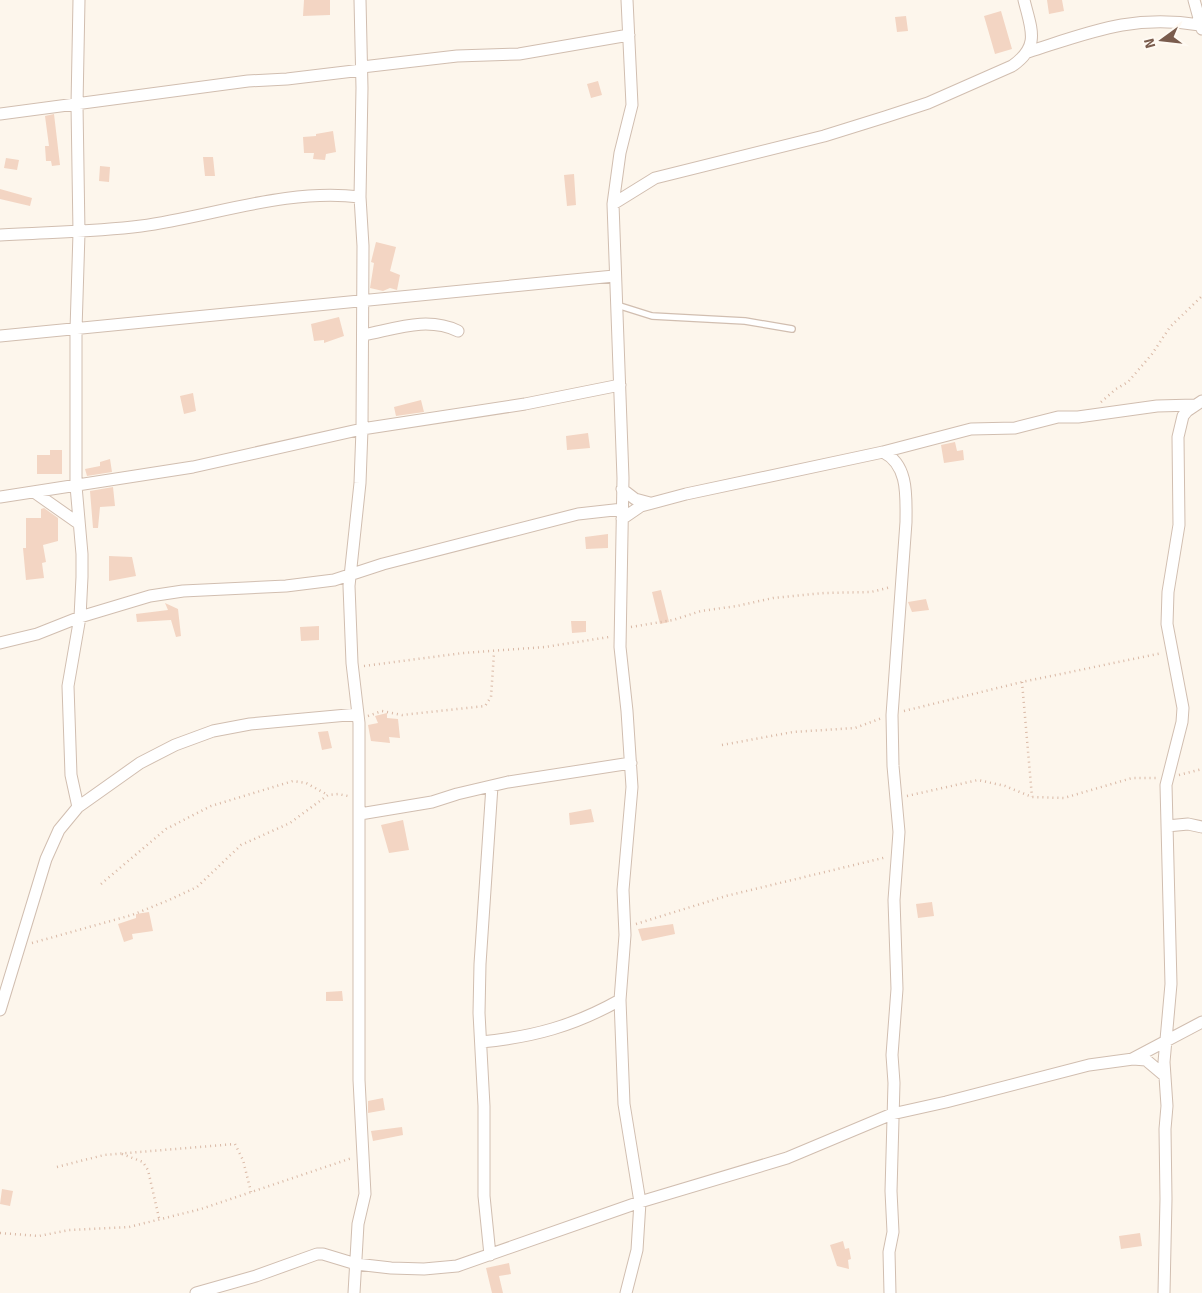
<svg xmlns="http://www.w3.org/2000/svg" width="1202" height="1293" font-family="Signika,sans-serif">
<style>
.building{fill:#f3d5c3}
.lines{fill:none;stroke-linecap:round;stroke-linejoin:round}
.lane-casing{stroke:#d1beb0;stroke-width:8}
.street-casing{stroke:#d1beb0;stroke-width:13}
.path{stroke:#d9b8a5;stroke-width:2.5;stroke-dasharray:1 4;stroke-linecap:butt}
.lane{stroke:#fff;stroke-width:5.5}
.street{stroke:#fff;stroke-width:11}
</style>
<rect width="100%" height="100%" fill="#fdf6ec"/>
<path class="building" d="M304 0H330V15L303 16Z
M1047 0H1062L1064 11 1049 14Z
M1001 11 1012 49 995 54 984 16Z
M906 16 908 31 897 32 895 17Z
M598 81 602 95 591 98 587 84Z
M54 114 60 165 52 166 51 161H46L45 146H49L45 116Z
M333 131 336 152 326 154 325 160 313 159 314 153H304L303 137 316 136V134Z
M203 157H213L215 176H205Z
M6 158 19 160 17 170 4 168Z
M100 166 110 167 109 182 99 181Z
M574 174 576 205 567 206 564 175Z
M0 189 32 198 30 206 0 199Z
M376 242 396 247 390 271 400 275 397 290 390 288 383 291 370 288 374 263 371 262Z
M339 317 344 336 324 343V340L314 341 311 324Z
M193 393 196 411 184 414 180 396Z
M421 400 424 412 396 416 394 407Z
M588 433 590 448 567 450 566 436Z
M955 442 957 451 963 450 964 460 944 463 941 445Z
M50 450H62V474H37V455H50Z
M110 459 112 472 87 476 85 469 100 466V462Z
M113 487 115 506 100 507 98 528H93L90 491Z
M44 508 58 518V541L43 545 46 562 42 563 44 578 26 580 23 548H26V518H41V509Z
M608 534V548L586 549 585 537Z
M109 556 132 557 136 576 109 581Z
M661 590 669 622 660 624 652 592Z
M926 599 929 610 912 612 908 602Z
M165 603 178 609 181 636 176 637 171 620 137 622 136 614 168 610Z
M571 621H586V632L572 633Z
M319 626V640L301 641 300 627Z
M387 713V718L398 719 400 738 389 737 390 743 371 741 368 725 378 723 375 716Z
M328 731 332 748 322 750 318 732Z
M591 809 594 822 570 825 569 813Z
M403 820 409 850 389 853 381 825Z
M932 902 934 916 918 918 916 904Z
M149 912 153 931 132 934 133 939 124 942 118 924 136 918V914Z
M673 924 675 934 642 941 638 929Z
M342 991 343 1001H326V992Z
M383 1098 385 1110 368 1113V1101Z
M402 1127 403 1135 373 1141 371 1131Z
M2 1189 13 1191 10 1206 0 1204Z
M1140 1233 1142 1246 1121 1249 1119 1236Z
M843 1241 845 1249 849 1248 851 1259 848 1260 849 1269 837 1266 830 1245Z
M509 1263 511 1274 499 1276 503 1293H492L486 1268Z"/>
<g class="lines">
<g class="lane-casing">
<path id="lane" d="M617 305 652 316 745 321 792 329"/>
</g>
<g class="street-casing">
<path id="street" d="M1194 0 1202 29
M1028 52C1091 32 1132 14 1200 25
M362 67 457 56 519 54 629 35
M0 114 248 81 287 79 362 70
M613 204 655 178 824 136 885 117 928 103 1012 66C1041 46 1031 29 1024 0
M0 235C47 232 94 232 141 226 214 216 286 188 360 197
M363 335C395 329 427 316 458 331
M0 336 614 276
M883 452C909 465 906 497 906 522L892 715 893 766 899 832 894 900 897 989 892 1055 894 1083 891 1191 893 1232 889 1252 890 1293
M622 489 635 499 650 503
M34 492 78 523
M0 497 193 467 362 429 525 404 620 385
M622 519 641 506 686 494 883 452 971 429 1015 428 1058 417H1078L1157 406 1195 405
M0 643 37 634 80 617 150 596 183 591 286 586 334 580 383 564 578 514 623 509
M78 807 71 775 68 686 80 617 82 577V554L76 486V330L79 233 77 105 79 0
M360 814 432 802 457 794 508 782 631 763
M1167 826 1188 824 1202 827
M0 1010 46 859 59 830 78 807 140 763 175 745 213 731 250 724 358 714
M481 1042C533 1037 574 1026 620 1000
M1132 1059 1202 1022
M490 1255 484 1196V1106L479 1013 480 964 492 786
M196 1293 256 1276 317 1254H323L356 1264 391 1268 424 1269 457 1266 640 1202 787 1158 892 1114 946 1102 1089 1065 1133 1059 1146 1060 1165 1076
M354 1293 358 1224 365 1194 359 1080V723L352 663 349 586 360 483 362 429 363 246 360 197 362 88 360 0
M626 1293 637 1250 640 1202 624 1104 620 1000 625 935 623 890 632 787 627 711 620 647 623 478 613 204 620 153 632 105 627 0
M1164 1293 1166 1199 1165 1129 1167 1106 1164 1062 1171 984 1166 785 1182 722 1183 708 1167 624 1168 592 1179 525 1178 437 1183 416 1187 411 1202 401"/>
</g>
<path class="path" d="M1101 402 1116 389 1128 382 1152 354 1170 327 1202 296
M631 627 673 620 701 611 737 606 773 598 824 593 871 592 891 587
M364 666 463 653 545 647 609 637
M1022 682 1032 797
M904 711 1022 682 1162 653
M368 716 382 711 402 715 485 706 491 697 494 653
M722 745 793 732 855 728 882 718
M1179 775 1202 769
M907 796 978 780 1005 786 1032 797 1064 798 1132 778H1157
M101 884 166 829 211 806 293 781 306 783 328 795
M636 924 726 896 887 857
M32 943 132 915 169 900 197 887 241 845 290 823 328 795 338 794 348 796
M122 1154 143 1162 148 1170 159 1218
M57 1167 104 1155 235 1144 243 1160 251 1192
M0 1233 39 1236 69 1230 129 1227 201 1209 352 1158"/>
<use href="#lane" class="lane"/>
<use href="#street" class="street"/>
</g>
<g transform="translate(1162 40) rotate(255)" stroke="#fffaf3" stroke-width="4" paint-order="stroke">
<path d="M0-4L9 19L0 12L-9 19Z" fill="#7a5c4d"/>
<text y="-8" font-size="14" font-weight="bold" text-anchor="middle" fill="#7a5c4d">N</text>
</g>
</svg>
